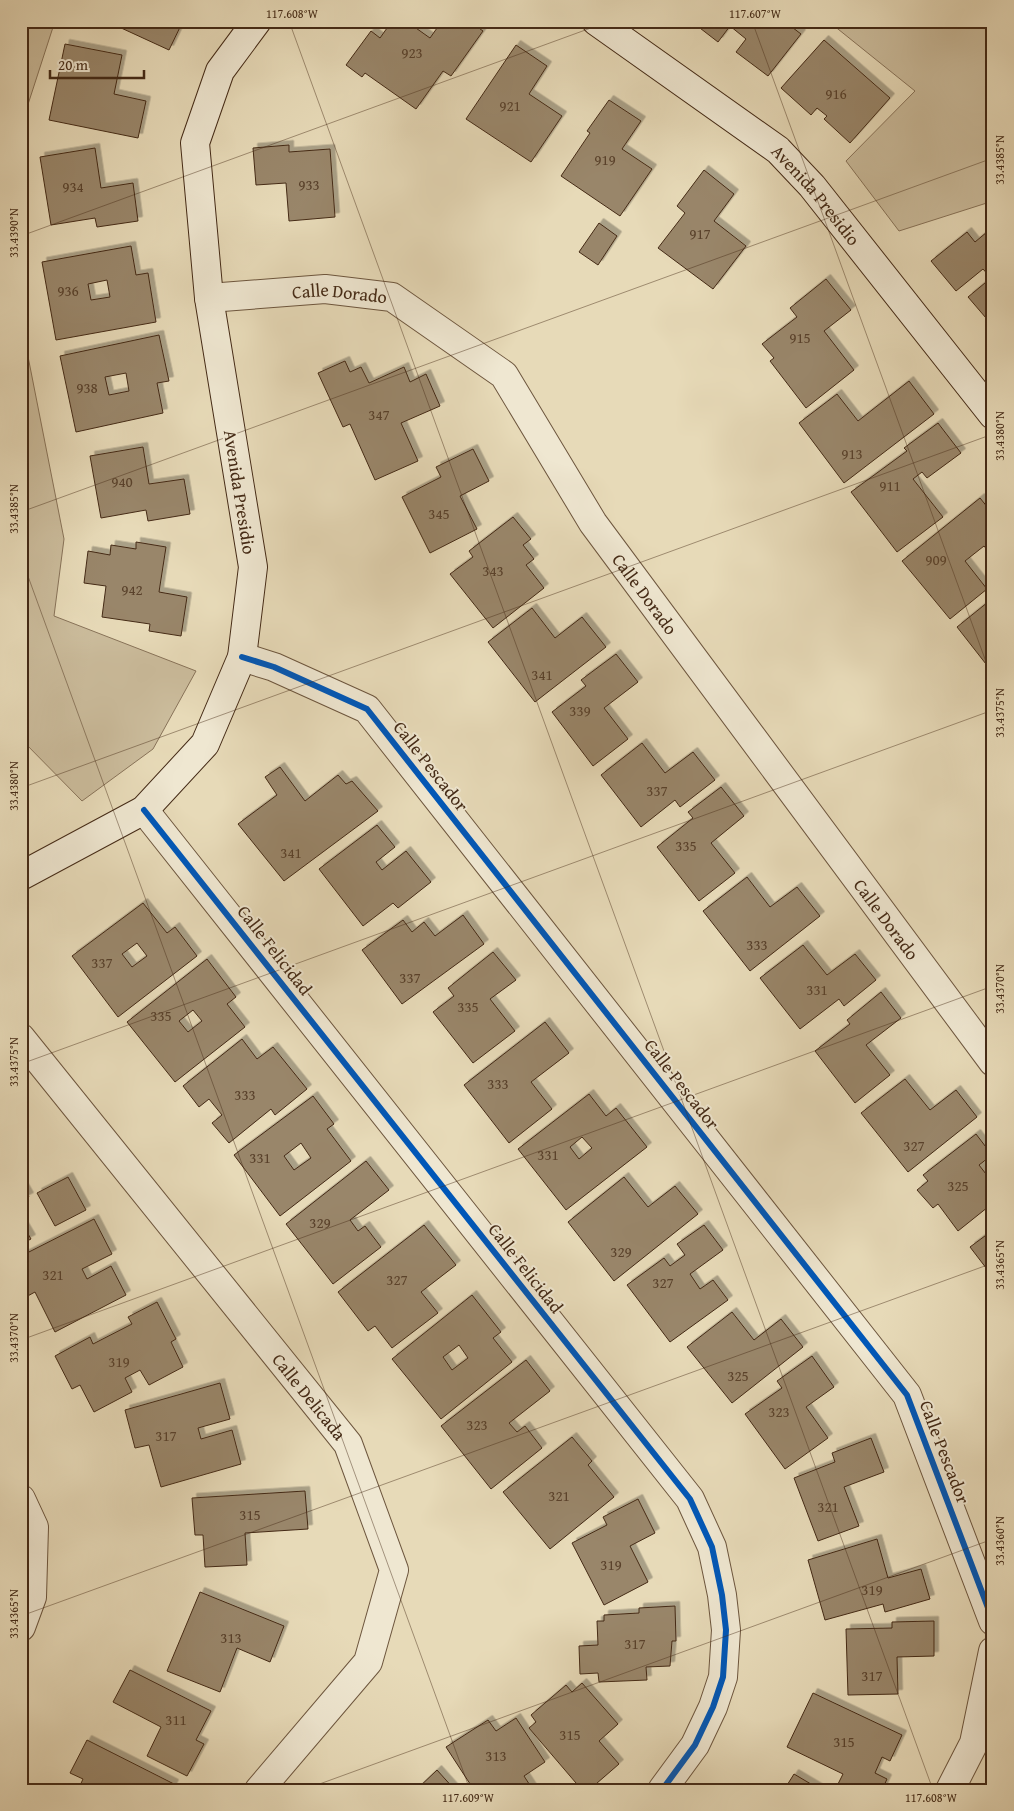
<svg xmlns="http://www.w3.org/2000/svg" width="1014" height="1811" font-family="'Gentium Book Plus',serif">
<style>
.green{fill:#cbbc9c;stroke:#887359}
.building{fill:#99866a;stroke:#442a16;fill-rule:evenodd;filter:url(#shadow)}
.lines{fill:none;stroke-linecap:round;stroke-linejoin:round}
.street-casing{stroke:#6d563e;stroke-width:30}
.secondary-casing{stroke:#442a16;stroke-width:30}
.street{stroke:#efe7d1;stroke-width:28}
.secondary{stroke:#efe7d1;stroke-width:28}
.cycleway-casing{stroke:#efe7d1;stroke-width:9}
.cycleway{stroke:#0057b8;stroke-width:6}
.ticks{fill:none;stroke:#442a16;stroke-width:1;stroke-opacity:0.45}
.labels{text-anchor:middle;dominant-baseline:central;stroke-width:4;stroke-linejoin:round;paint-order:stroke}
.number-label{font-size:15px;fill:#59412b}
.street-label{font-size:18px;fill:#442a16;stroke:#efe7d1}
.neatline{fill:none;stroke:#442a16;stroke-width:2}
.ticks-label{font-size:12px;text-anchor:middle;fill:#442a16}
</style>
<defs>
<filter id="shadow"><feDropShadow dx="4.5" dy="-4.5" stdDeviation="0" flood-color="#0004"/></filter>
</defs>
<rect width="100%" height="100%" fill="#e7dab8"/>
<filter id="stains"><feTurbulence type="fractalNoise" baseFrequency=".004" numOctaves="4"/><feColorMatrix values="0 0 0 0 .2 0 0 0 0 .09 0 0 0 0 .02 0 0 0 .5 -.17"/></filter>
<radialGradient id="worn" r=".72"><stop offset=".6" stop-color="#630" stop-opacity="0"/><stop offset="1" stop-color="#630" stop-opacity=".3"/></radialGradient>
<path class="green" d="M21 21H55L21 126Z
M828 21H993V201L899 231 846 161 915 91Z
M21 321 64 539 54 616 196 671 153 749 82 801 21 739Z"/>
<path class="building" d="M106 21H183L169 50Z
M392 21H406L430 38 442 21H469L483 31 451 76 443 71 416 109 365 73 362 77 346 65 371 31 380 38Z
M699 21H784L801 34 768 76 736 52 746 39 730 26 718 42 696 25Z
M824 40 890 98 850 143 824 119 827 116 817 108 811 115 781 88Z
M65 44 122 55 114 94 146 101 138 138 49 120Z
M516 45 547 66 529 94 562 116 531 162 466 119Z
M609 100 641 121 622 149 652 169 620 216 561 176 590 133 587 131Z
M289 145V152L330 149 335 217 289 221 286 183 256 185 253 148Z
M95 148 101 188 133 183 138 221 97 227 95 218 51 225 40 157Z
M704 170 734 194 714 221 746 246 713 289 658 248 685 213 677 206Z
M599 223 617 236 598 265 579 252Z
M993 227V324L992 325 968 297 991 278 983 269 956 291 931 261 967 232 975 242Z
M131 246 136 275 148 273 156 322 56 340 42 262ZM107 280 110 297 91 300 88 284Z
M826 279 851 310 824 331 854 370 806 408 770 361 774 358 762 344 797 317 790 308Z
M159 335 169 381 157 383 163 413 76 432 60 356ZM126 373 129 391 109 395 105 377Z
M345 361 350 372 361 367 369 383 404 367 410 382 426 374 440 406 401 423 418 461 375 480 350 424 343 427 318 373Z
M909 381 934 414 844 483 799 423 837 394 858 421Z
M938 423 961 453 927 478 922 472 913 479 943 517 897 552 851 492 907 451 904 448Z
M143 447 149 484 184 479 190 514 148 521 146 510 101 518 90 456Z
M473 449 489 481 460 496 477 529 430 553 402 497 441 477 436 467Z
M980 498 993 514V557L984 546 965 561 987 589 950 619 902 561Z
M513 517 531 539 523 545 534 559 526 565 544 588 493 628 450 574 473 557 469 551Z
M136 542 166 547 159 592 187 597 181 636 149 631 150 624 102 617 106 586 84 583 88 551 110 555 111 545 136 549Z
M993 598V673L957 627Z
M532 608 555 638 582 617 606 647 535 702 488 642Z
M616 654 638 682 604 708 628 739 593 766 552 712 586 686 581 680Z
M642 743 665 773 693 752 715 780 680 807 675 800 641 827 601 775Z
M280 767 305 801 338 775 346 784 352 781 378 811 284 881 238 824 277 795 265 777Z
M721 787 744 816 711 843 735 873 699 901 657 847 693 818 688 812Z
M377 825 395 847 376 862 382 870 406 851 431 882 398 908 393 903 363 926 319 869Z
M747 877 770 907 797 887 820 916 750 971 703 911Z
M143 903 167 933 175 927 197 956 118 1017 72 956ZM137 943 147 956 132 967 122 954Z
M463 915 484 944 402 1004 362 950 403 920 412 932 424 922 435 936Z
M803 945 827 975 855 954 876 980 844 1006 839 999 800 1029 760 978Z
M493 952 516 980 490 999 515 1031 473 1063 433 1012 454 996 448 988Z
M207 959 236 997 227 1004 245 1027 175 1082 127 1022ZM193 1010 202 1021 188 1032 179 1021Z
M881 992 901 1018 866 1045 890 1075 855 1103 815 1051 850 1024 847 1020Z
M545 1022 569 1053 531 1082 552 1109 509 1143 464 1085Z
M242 1039 257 1059 273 1047 307 1089 275 1115 271 1109 229 1143 212 1123 222 1115 209 1099 199 1107 183 1086Z
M905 1079 930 1110 956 1090 977 1117 908 1172 861 1113Z
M589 1094 606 1116 616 1108 647 1147 566 1210 518 1149ZM582 1137 592 1148 579 1159 570 1147Z
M313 1096 334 1124 327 1129 351 1161 280 1216 234 1155ZM301 1143 311 1158 294 1170 284 1156Z
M976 1134 992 1155 979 1165 986 1174 993 1168V1203L958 1231 938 1204 933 1208 917 1190 928 1181 923 1175Z
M366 1161 389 1190 350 1220 358 1231 365 1226 381 1247 333 1284 286 1224Z
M68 1177 86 1210 55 1226 37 1193Z
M624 1177 648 1207 675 1186 698 1214 614 1281 568 1222Z
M21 1183 29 1197 21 1201Z
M94 1219 112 1254 82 1269 87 1279 111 1266 126 1295 55 1332 35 1292 24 1298 21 1293V1256Z
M21 1222 31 1239 21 1244Z
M424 1225 456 1265 421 1292 438 1313 392 1348 375 1326 368 1331 338 1292Z
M704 1225 723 1250 690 1274 700 1289 713 1280 728 1300 670 1342 627 1285 664 1258 670 1266 685 1255 677 1244Z
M993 1230V1277L970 1247Z
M472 1295 501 1332 493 1338 512 1362 441 1419 392 1359ZM459 1345 468 1358 452 1370 443 1357Z
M157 1302 176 1339 171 1342 183 1367 149 1385 140 1370 125 1378 132 1392 94 1412 80 1385 72 1389 55 1356 90 1337 93 1344 132 1324 128 1317Z
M732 1312 754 1340 781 1319 803 1347 732 1403 687 1347Z
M812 1356 834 1387 806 1407 828 1438 785 1469 745 1414 782 1388 777 1381Z
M526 1360 550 1391 509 1423 517 1432 525 1426 542 1448 491 1489 441 1426Z
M220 1383 230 1419 198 1428 201 1439 232 1430 241 1464 161 1487 149 1445 135 1448 125 1410Z
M572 1437 592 1461 588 1465 614 1497 550 1549 503 1492Z
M871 1438 884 1472 844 1487 859 1526 818 1541 794 1478 835 1462 832 1453Z
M305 1491 308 1529 245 1533 247 1565 205 1567 203 1535H195L192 1498Z
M638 1499 655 1533 630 1546 648 1582 604 1605 572 1543 607 1525 603 1517Z
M877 1539 888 1578 921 1569 930 1599 885 1612 883 1604 825 1620 808 1560Z
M200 1592 284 1626 270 1662 237 1648 220 1692 167 1671Z
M675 1606 676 1641H672L670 1666 646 1667 647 1680 599 1682 598 1673 580 1674 579 1646 598 1645 597 1621H604V1615L639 1613V1608Z
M934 1621V1656L897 1657 898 1694 848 1695 846 1629 892 1628V1622Z
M130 1670 211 1711 196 1740 204 1744 187 1776 147 1756 161 1727 113 1702Z
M582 1683 618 1724 599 1741 619 1764 589 1790H582L529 1728 536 1722 531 1715 566 1685 572 1692Z
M813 1693 902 1735 890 1761 882 1757 875 1773 887 1779 882 1790H844L837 1786 843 1774 787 1747Z
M516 1718 545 1762 524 1776 533 1790H474L446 1747 488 1720 496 1731Z
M87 1740 174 1784 171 1790H78L83 1779 70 1773Z
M437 1770 455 1790H416Z
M794 1774 821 1790H784Z"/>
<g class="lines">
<g class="street-casing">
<g id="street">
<path id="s1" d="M209 298 325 289 392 297 504 375 593 523 993 1062"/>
<path d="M242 657 274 667 367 709 907 1395 993 1621"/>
<path d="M144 810 690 1499 712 1547 722 1595 726 1630 723 1677 713 1707 695 1745 662 1790"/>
<path id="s2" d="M21 1038 348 1444 394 1570 368 1662 259 1790"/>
<path d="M21 1499 34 1527 32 1597 21 1627"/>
<path d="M950 1790 974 1743 993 1651"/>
</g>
</g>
<g class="secondary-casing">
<g id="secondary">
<path id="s3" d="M596 21 778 150 812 186 993 415"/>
<path d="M21 876 144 810 205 744 242 657 253 567 209 298 195 143 220 71 257 21"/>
</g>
</g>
<use href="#street" class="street"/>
<use href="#secondary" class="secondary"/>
<g class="cycleway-casing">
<path id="cycleway" d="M242 657 274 667 367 709 907 1395 993 1621
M144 810 690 1499 712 1547 722 1595 726 1630 723 1677 713 1707 695 1745 662 1790"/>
</g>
<use href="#cycleway" class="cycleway"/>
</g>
<path class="ticks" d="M289 21 933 1790M752 21 993 681M21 236 610 21M21 512 993 158M21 557 470 1790M21 788 993 434M21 1064 993 710M21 1340 993 986M21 1616 993 1263M303 1790 993 1539"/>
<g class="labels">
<g class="number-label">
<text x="412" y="52">923</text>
<text x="836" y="93">916</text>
<text x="510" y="105">921</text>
<text x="605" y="159">919</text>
<text x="309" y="184">933</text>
<text x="73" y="186">934</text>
<text x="700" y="233">917</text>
<text x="68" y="290">936</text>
<text x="800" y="337">915</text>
<text x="87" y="387">938</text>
<text x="379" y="414">347</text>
<text x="852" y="453">913</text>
<text x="122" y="481">940</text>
<text x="890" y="485">911</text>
<text x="439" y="513">345</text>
<text x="936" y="559">909</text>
<text x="493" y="570">343</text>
<text x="132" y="589">942</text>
<text x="542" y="674">341</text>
<text x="580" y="710">339</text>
<text x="657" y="790">337</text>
<text x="686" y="845">335</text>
<text x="291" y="852">341</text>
<text x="757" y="944">333</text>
<text x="102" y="962">337</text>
<text x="410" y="977">337</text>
<text x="817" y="989">331</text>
<text x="468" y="1006">335</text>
<text x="161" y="1015">335</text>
<text x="498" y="1083">333</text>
<text x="245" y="1094">333</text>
<text x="914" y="1145">327</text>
<text x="548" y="1154">331</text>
<text x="260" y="1157">331</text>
<text x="958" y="1185">325</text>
<text x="320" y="1222">329</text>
<text x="621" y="1251">329</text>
<text x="53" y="1274">321</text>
<text x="397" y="1279">327</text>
<text x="663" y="1282">327</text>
<text x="119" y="1361">319</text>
<text x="738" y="1375">325</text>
<text x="779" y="1411">323</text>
<text x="477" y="1424">323</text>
<text x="166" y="1435">317</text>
<text x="559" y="1495">321</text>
<text x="828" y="1506">321</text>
<text x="250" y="1514">315</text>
<text x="611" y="1564">319</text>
<text x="872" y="1589">319</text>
<text x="231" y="1637">313</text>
<text x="635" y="1643">317</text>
<text x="872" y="1675">317</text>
<text x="176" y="1719">311</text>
<text x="570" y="1734">315</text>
<text x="844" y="1741">315</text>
<text x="496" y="1755">313</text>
</g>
<g class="street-label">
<text stroke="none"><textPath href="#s3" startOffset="282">Avenida Presidio</textPath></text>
<text stroke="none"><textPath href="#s1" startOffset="131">Calle Dorado</textPath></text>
<text transform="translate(240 492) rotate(81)">Avenida Presidio</text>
<text stroke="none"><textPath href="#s1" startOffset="581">Calle Dorado</textPath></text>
<text transform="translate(431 766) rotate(52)">Calle Pescador</text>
<text stroke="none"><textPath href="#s1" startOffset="986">Calle Dorado</textPath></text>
<text transform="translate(275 950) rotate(52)">Calle Felicidad</text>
<text transform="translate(682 1084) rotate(52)">Calle Pescador</text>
<text transform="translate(526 1268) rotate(52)">Calle Felicidad</text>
<text stroke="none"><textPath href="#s2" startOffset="460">Calle Delicada</textPath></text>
<text transform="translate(945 1452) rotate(69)">Calle Pescador</text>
</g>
</g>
<rect width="1014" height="1811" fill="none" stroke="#e7dab8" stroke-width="55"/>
<path d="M50 70v8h94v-8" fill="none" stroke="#442a16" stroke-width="2.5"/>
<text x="58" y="70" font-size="15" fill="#442a16" stroke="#efe7d1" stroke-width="4" paint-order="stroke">20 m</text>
<rect x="28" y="28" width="958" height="1756" class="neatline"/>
<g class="ticks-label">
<text x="292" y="18">117.608°W</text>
<text x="755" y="18">117.607°W</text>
<text transform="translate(1000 160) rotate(-90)" y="4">33.4385°N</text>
<text transform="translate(14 233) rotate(-90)" y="4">33.4390°N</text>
<text transform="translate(1000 436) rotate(-90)" y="4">33.4380°N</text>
<text transform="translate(14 509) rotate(-90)" y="4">33.4385°N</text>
<text transform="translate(1000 713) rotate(-90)" y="4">33.4375°N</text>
<text transform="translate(14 786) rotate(-90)" y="4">33.4380°N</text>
<text transform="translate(1000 989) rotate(-90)" y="4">33.4370°N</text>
<text transform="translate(14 1062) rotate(-90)" y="4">33.4375°N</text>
<text transform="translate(1000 1265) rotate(-90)" y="4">33.4365°N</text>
<text transform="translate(14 1338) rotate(-90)" y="4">33.4370°N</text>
<text transform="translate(1000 1541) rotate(-90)" y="4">33.4360°N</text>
<text transform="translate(14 1614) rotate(-90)" y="4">33.4365°N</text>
<text x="468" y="1802">117.609°W</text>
<text x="931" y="1802">117.608°W</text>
</g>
<rect width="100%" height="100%" filter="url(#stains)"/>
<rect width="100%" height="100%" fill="url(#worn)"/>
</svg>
